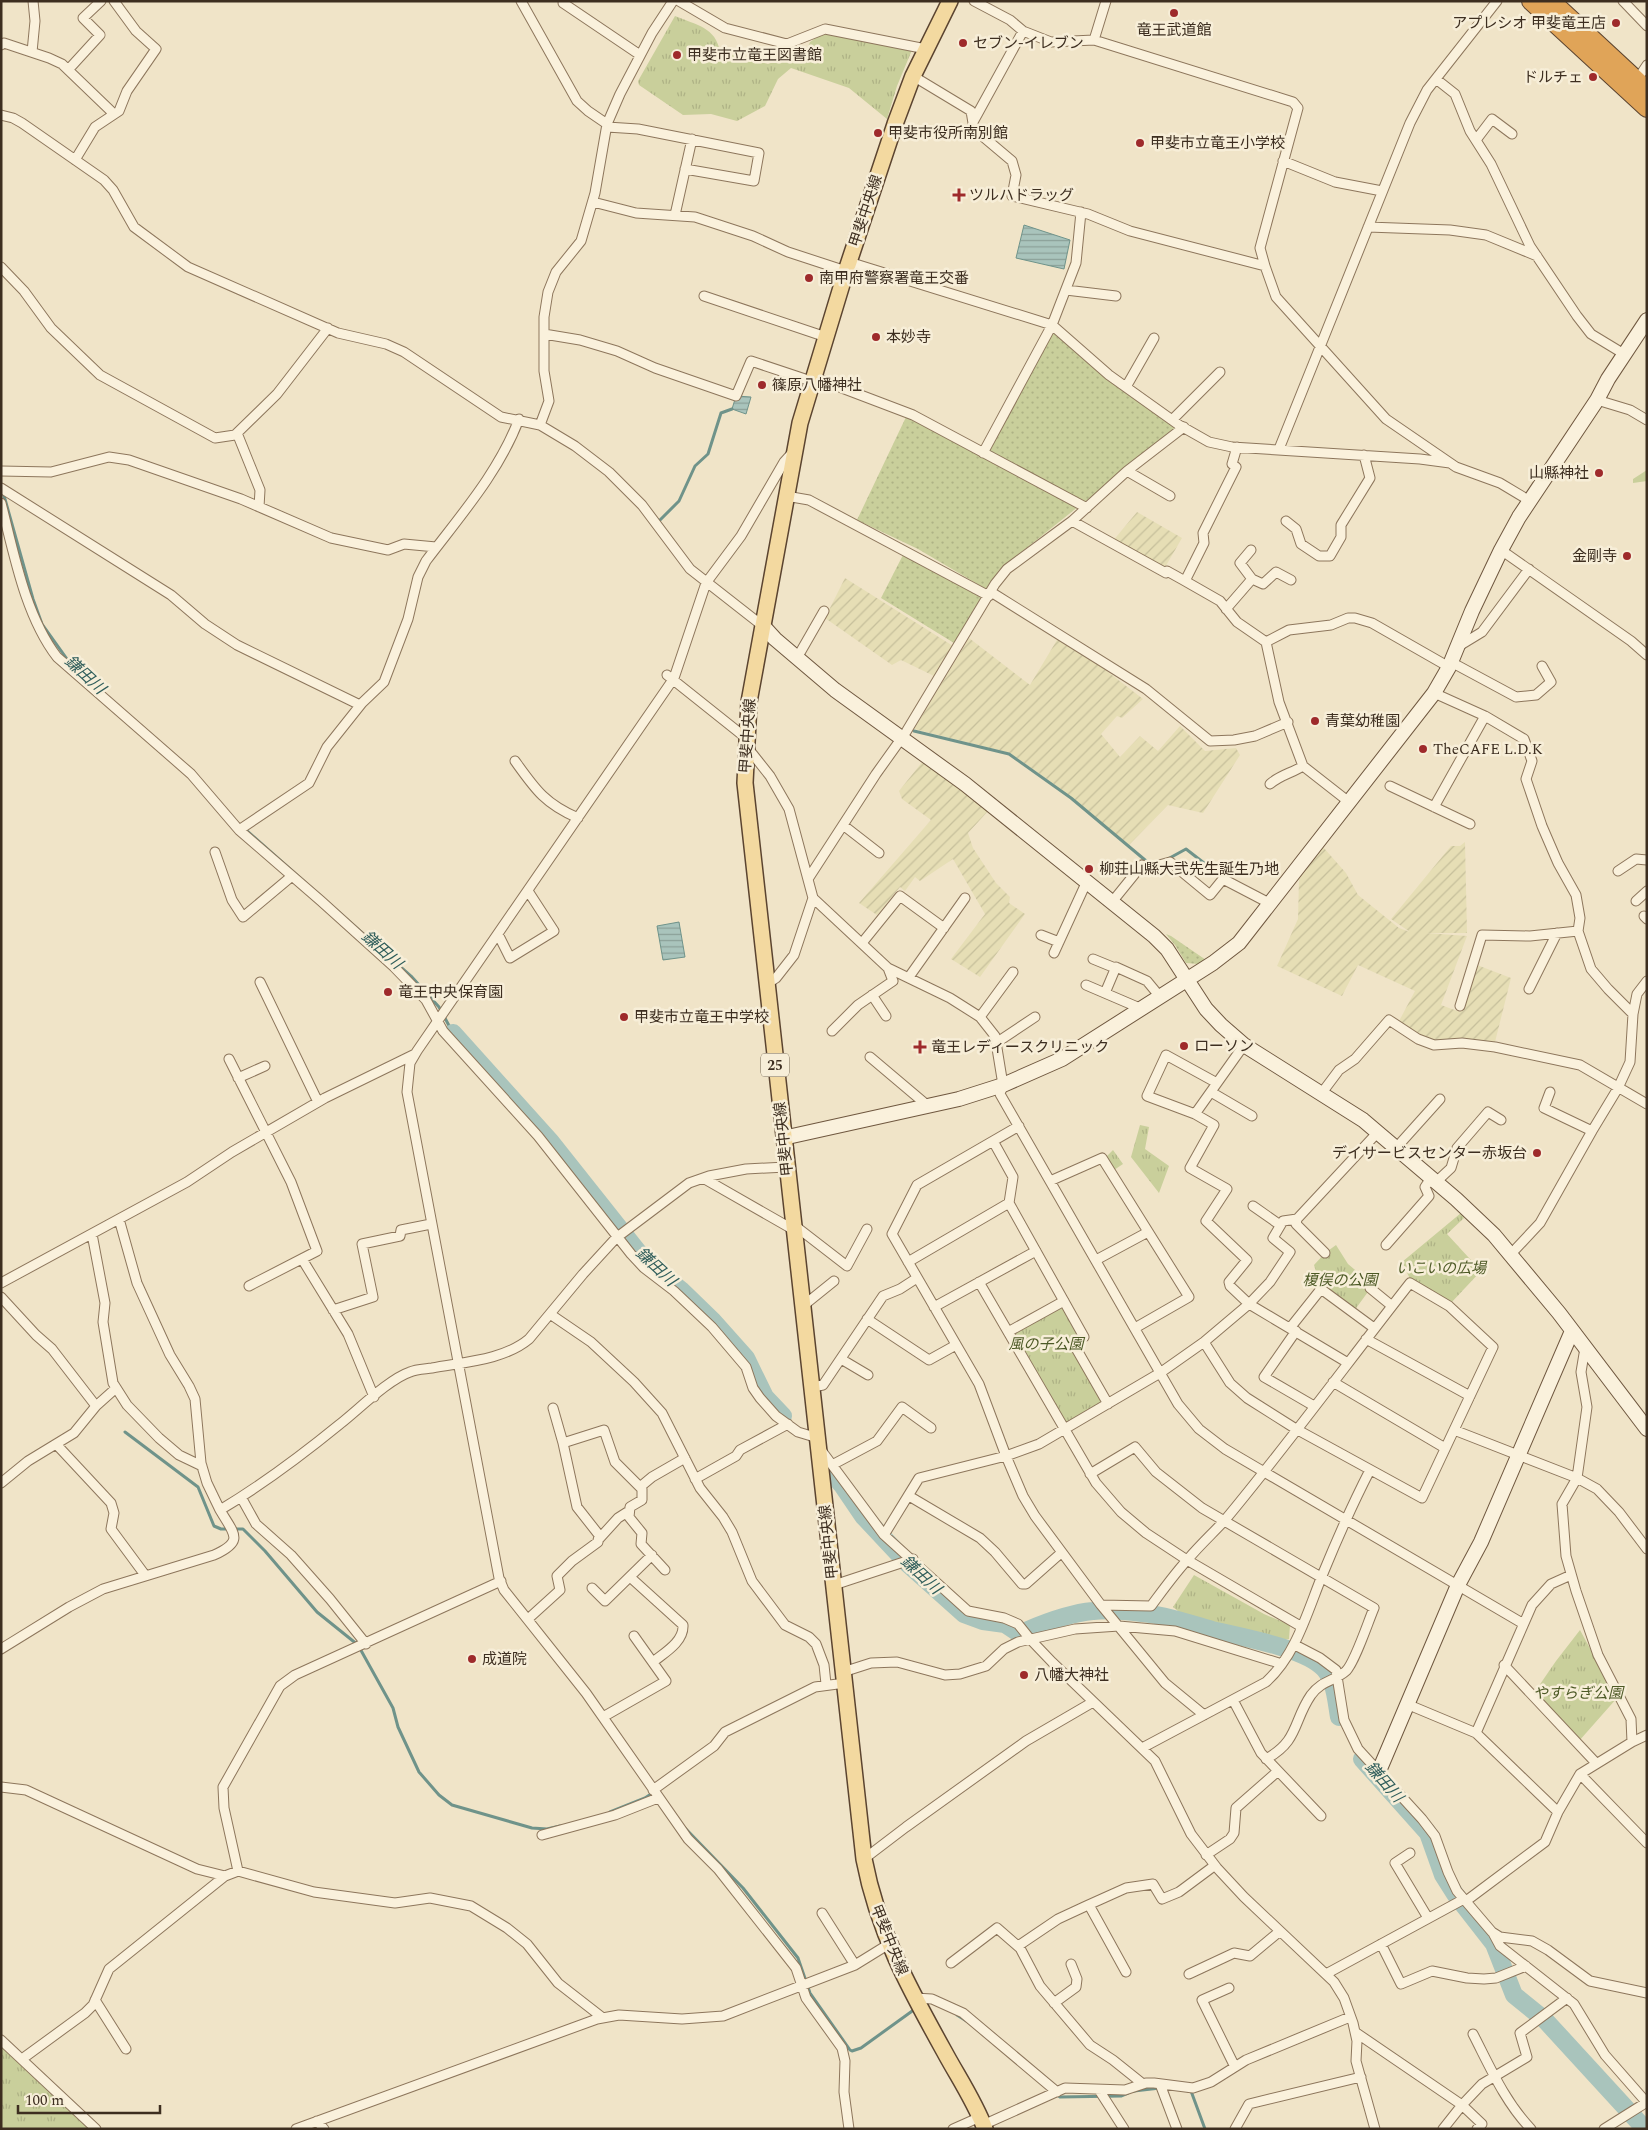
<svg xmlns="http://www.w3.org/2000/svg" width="1648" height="2130" font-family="Spectral,'Noto Sans JP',serif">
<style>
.farmland{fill:url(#farmland-furrows)}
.grass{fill:url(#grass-dots)}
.park{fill:url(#park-tufts)}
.water{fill:url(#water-rules);stroke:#6f938a}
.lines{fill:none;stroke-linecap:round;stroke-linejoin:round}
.stream{stroke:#6f938a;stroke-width:3}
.river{stroke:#a9c4bc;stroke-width:18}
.street-casing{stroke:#8d765c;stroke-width:11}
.secondary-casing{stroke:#6f573f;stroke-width:16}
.primary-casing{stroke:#5b4430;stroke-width:18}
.highway-casing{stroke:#5b4430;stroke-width:20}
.street{stroke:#faf1dc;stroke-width:9}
.secondary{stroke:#faf1dc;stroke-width:14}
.primary{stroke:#f3d9a0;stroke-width:15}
.highway{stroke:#e0a458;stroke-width:18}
.poi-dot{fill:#9e2a2b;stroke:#f7eed8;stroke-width:2}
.labels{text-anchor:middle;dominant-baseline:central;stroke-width:5;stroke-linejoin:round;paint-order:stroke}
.shield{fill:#f7eed8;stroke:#756857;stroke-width:1}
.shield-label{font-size:14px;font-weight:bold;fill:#3d2e20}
.poi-label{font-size:15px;fill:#3d2e20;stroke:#f7eed8;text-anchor:start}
.street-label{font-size:15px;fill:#3d2e20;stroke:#f7eed8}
.park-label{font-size:15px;font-style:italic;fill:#4d5a26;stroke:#f7eed8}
.water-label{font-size:16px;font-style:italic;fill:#2f5d5a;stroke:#f7eed8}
</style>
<defs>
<pattern id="farmland-furrows" width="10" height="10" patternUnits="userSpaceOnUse" patternTransform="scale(1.25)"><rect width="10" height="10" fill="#e6deb5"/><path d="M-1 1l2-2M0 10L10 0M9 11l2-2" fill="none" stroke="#c6bf9b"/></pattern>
<pattern id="grass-dots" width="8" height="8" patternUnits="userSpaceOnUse" patternTransform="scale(1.25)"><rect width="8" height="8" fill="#c9cf9b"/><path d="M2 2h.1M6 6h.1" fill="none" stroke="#aeb285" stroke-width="1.8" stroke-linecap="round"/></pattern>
<pattern id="park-tufts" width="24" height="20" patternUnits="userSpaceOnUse" patternTransform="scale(1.25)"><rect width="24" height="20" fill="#c9cf9b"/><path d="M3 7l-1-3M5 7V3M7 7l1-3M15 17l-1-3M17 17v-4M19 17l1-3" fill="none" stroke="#aeb285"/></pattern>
<pattern id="water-rules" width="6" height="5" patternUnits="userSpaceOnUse" patternTransform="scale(1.25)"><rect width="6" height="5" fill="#a9c4bc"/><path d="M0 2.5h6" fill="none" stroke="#8ba098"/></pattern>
</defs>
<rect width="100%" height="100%" fill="#f0e4c8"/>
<path class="farmland" d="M1137 512 1182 538 1164 569 1112 542Z
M845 578 953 646 934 676 901 660 892 665 825 618Z
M1060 635 1143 699 1122 718 1117 716 1101 734 1120 757 1140 736 1158 751 1180 726 1205 751 1236 748 1240 755 1203 813 1168 805 1129 845 1061 789 1010 753 914 729 969 638 1030 685Z
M923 761 989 810 968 833 973 848 996 883 1010 897 1009 903 1025 914 980 977 951 959 985 914 953 859 920 881 915 877 905 891 900 887 877 915 859 903 931 820 902 799 899 791Z
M1465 842 1467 933H1426L1467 936 1441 1005 1460 1012 1477 965 1511 978 1494 1046 1434 1045 1398 1023 1415 991 1358 965 1342 996 1277 966 1298 919 1299 879 1323 847 1346 873 1358 895 1399 928 1410 932 1391 919 1451 846H1460Z"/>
<path class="grass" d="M1053 328 1181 427 1082 504 986 452Z
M906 417 1079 506 999 570 986 589 918 549 857 520Z
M903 555 984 597 954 643 881 598Z
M1166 934 1171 936 1206 960 1198 964 1186 963 1175 945Z"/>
<path class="park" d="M675 16C696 25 716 27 720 52L768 64 807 49 810 42 823 33 912 50 897 86 887 119 849 88 791 68 778 79 765 106 737 121 711 114 683 115 639 85 638 81Z
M1647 470V481L1633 483V479Z
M1140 1125 1149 1127 1145 1149 1169 1166 1159 1193 1131 1157Z
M1113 1150 1123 1164 1111 1172 1104 1159Z
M1461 1213 1464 1218 1447 1234 1481 1271 1450 1304 1411 1281 1402 1262Z
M1336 1245 1348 1264 1373 1285 1354 1311 1321 1289 1314 1265 1325 1253Z
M1061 1302 1079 1335 1072 1343 1105 1403 1064 1427 1012 1336Z
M1194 1575 1264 1614 1290 1625 1289 1639 1277 1641 1179 1612 1173 1607Z
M1580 1630 1617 1698 1579 1741 1534 1693 1556 1661Z
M1 2043 22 2059 89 2129H1Z"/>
<path class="water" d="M1024 225 1070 240 1064 269 1016 258Z
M736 396 751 397 746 414 732 409Z
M679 922 685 957 663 960 657 926Z"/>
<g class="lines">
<path class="stream" d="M3 492 33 599 42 624 67 659 103 691
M658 522 679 501 695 466 708 454 721 413 732 409
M914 731 1009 754 1071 798 1151 865
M245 829 411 976 439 1007 453 1033
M1166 860 1186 849 1213 870
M125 1432 198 1487 214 1526 221 1529H243L265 1551 317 1612 358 1645 393 1708 398 1727 419 1772 439 1795 452 1805 532 1828 547 1829 560 1826
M610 1812 645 1798 654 1792
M684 1827 743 1888 798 1958 810 1993 850 2050 852 2051 861 2048 915 2009
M957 2015 968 2022
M1134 2091 1160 2088
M1188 2091H1191L1205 2129
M1056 2094 1060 2097 1121 2096 1128 2093"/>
<path class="river" d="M453 1033 551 1142 647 1263 681 1290 713 1321 746 1358 765 1397 783 1416
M827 1468 842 1485 863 1516 908 1564 964 1614 983 1621 1005 1624 1017 1632
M1028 1630C1049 1621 1070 1613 1093 1611 1109 1609 1127 1611 1142 1613 1166 1615 1190 1624 1212 1630 1241 1637 1298 1647 1320 1665 1335 1676 1336 1700 1339 1717
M1362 1759 1428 1833 1443 1875 1455 1894 1494 1944 1514 1995 1545 2020 1645 2129"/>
<g class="street-casing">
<path id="street" d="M521 1 577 101 588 111 607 124
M565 1 563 3 640 55
M679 1 725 28 787 44 825 29 926 49
M1623 1 1647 26
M1094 40 1106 1
M1 45 4 43 49 58 62 64 114 114
M32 52 35 21 33 1
M68 70 100 35 83 18 101 1
M913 76 971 111 974 129 1012 161 1016 175 1012 196 1088 214 1130 231 1265 266 1260 248 1298 108 1293 102 1094 40 1051 42 1023 31 1010 20 974 1
M1436 79 1455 94 1470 131 1491 164 1530 246 1577 316 1591 334 1624 354
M1637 80 1647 65
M1 115 13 118 22 123 104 180 113 190 134 227 188 267 338 333 386 344 404 352 501 417 540 425 575 446 609 472 642 505 690 569 764 627
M973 122 1023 31
M607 127 638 129 759 153 754 181 685 169
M1476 140 1492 119 1512 134
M75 160 95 127 119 111 127 91 156 49 136 31 114 1
M1283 161 1335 182 1382 191
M593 202 636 213 695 217 753 236 788 252 846 271
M675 215 692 139
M1368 227 1450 230 1486 235 1537 256
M849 262 1052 325 1109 375 1179 425 1209 442 1232 447 1420 459 1450 463
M1265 266 1276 297 1386 419 1456 467 1500 483 1530 501
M1 267 24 291 51 328 100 375 215 438 235 435 277 394 328 328
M1066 290 1116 296
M704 296 826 337
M544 334 580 340 617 351 655 368 736 396 751 361 811 381
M813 377 913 415 1087 508
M1126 387 1154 338
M1597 400 1630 410 1647 420
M1172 420 1220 372
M540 425 549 401 544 371V317L548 292 556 272 581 241 595 193 607 124 620 94 652 33 673 1
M237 433 260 490 259 507
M1237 447 1232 464 1236 467 1203 533 1204 543 1185 581 1220 601 1237 622 1266 642 1279 702 1303 766 1349 802
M1279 449 1410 123 1427 90 1497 1
M793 452 784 462 741 536 706 583 674 678 417 1051 410 1063 407 1092 499 1578 504 1590 586 1693 688 1839 718 1869 796 1968 806 1998 842 2048 845 2061 844 2092 849 2129
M983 453 1052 325 1076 263 1081 212
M1 471 51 472 109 457 129 460 241 499 331 538 388 550 404 544 436 547
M1127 471 1170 496
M1 488 171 595 205 624 237 645 360 705
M786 496 809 500 989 596
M1 503C14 554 25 615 57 657L191 774 239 830 321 901 394 967 426 1000 443 1031 538 1136 631 1254 644 1268 674 1291 712 1327 746 1367 753 1388 760 1398 776 1416 798 1432 818 1438
M1072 521 1166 573 1167 571 1185 581
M1286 521 1296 529 1301 544 1319 556H1330L1341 537V525L1370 478 1364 455
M1501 550 1631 641 1647 655
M1252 579 1263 584 1276 572 1291 580
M991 592 1146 689 1210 741 1234 740 1255 736 1288 722
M1226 609 1252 579 1240 563 1251 550
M1266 642 1289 630 1331 625 1348 618H1355L1372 623 1449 667
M1459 646 1482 632 1529 569
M797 658 824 611
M1451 662 1516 697 1536 695 1551 682 1542 666
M667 675 746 738
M1434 693 1485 716 1524 739 1532 761 1526 779 1542 826 1558 863 1576 895 1580 918 1578 931 1591 969 1608 989 1633 1014
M747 747 770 776 789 809 813 898 888 968 950 998 980 1017 995 1036 1003 1085 1000 1094 1178 1404 1199 1429 1225 1449 1522 1623
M515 761C535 789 545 804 578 818
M1270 784C1280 775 1292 773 1303 766
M1390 786 1470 824
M1434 807 1485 716
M843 825 879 853
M239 830 309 783 327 747 362 703 384 682 408 619 418 577 426 561C460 516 499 472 519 419
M215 852 232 900 243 917 292 876
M1618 871 1636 859 1647 860
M808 879 876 774 906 732 995 584 1007 569 1072 521 1127 471 1184 427
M1636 901 1647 891
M1112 902 1142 865 1148 868 1170 862 1210 895 1223 879 1269 903
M1644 916 1647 919
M498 934 510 958 554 931 528 891
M1041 935 1059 942
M862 943 900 896 944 928
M1054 953 1087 881
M1093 959 1115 968
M909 977 965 898
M260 982 318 1102
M767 984 776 978 794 955 813 898
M1086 985 1142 1009
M1529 989 1557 933
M1105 993 1116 967 1147 981 1161 998
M872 995 886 1016
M1460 1006 1482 935 1530 936 1578 931
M980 1017 1013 972
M832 1031 858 1005 893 981 888 968
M996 1043 1035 1017
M870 1057 928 1106
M229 1059 291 1182 317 1251 249 1286
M238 1078 265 1066
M1217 1083 1166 1055 1147 1096 1195 1114 1214 1125 1190 1168 1227 1189 1206 1221 1247 1260 1229 1282 1230 1286 1249 1304 1348 1363
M1211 1092 1252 1116
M1550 1092 1544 1108 1592 1131
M1321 1094 1339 1070 1355 1059 1389 1020 1418 1039 1434 1045 1462 1043 1495 1047 1580 1065 1647 1104
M1195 1114 1244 1045
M1019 1126 917 1185 892 1234 979 1384 1006 1456 1023 1496 1035 1516 1101 1605 1165 1683 1204 1715
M993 1141 1013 1177 1009 1203 1084 1337 1073 1343 1108 1404
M1396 1148 1440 1099
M703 1178 794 1230
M1050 1181 1102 1158 1189 1297 1135 1328
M1436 1182 1451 1168 1457 1148 1488 1112 1501 1120
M1253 1206 1280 1225
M119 1219 137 1283 170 1355 189 1386 195 1399 201 1463 207 1483 220 1510C262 1485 302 1455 340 1424 358 1410 389 1379 410 1372 416 1369 425 1369 432 1368 464 1362 504 1360 529 1339L583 1274 616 1238 689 1183 709 1176 746 1169 786 1167
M1297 1219 1296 1224 1325 1253
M794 1225 847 1266 867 1229
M92 1234 105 1303 103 1322 113 1383 127 1405 159 1438 179 1455 202 1466
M1386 1245 1429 1196 1425 1187 1431 1178
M1511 1254 1540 1223 1592 1131 1618 1088 1630 1062 1633 1014 1637 994 1647 981
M302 1259 348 1334 374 1397
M1096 1260 1148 1232
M908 1262 1009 1203
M979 1282 1096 1483 1121 1512 1146 1533 1187 1560 1302 1627
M1 1283 187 1182 232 1152 325 1098 415 1054
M1370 1288 1392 1306
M1 1297 36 1335 52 1349 96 1406
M803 1306 834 1281
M934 1307 1036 1251
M333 1310 373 1297 362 1244 400 1236 401 1230 431 1224
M550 1314 591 1342 634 1382 662 1413 700 1488 723 1517 732 1532 752 1581 785 1625 809 1637 816 1644 824 1665 826 1684
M867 1319 929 1360 956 1345
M1290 1328 1321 1289 1374 1328
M1296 1331 1264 1377 1314 1406
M1008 1332 1064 1301
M1366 1339 1470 1396
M841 1359 868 1375
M1333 1382 1445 1448
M813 1387 823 1385 883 1296 900 1289 917 1278
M1454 1430 1577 1478 1597 1489 1619 1512 1647 1549
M563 1443 604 1430 615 1462 642 1489V1500L630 1507 629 1517 642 1533 641 1544 665 1570
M56 1444 111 1503 114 1513 111 1529 145 1575
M821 1450 884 1535 968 1611 1004 1618 1018 1624 1030 1639 1052 1662 1155 1761 1191 1834 1217 1868 1244 1897 1334 1982 1344 1998 1353 2023 1357 2041 1356 2061 1375 2129
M832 1465 877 1441 902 1407 931 1428
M1090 1474 1135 1447 1156 1472 1202 1508 1374 1608C1368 1622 1355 1662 1346 1671 1335 1681 1322 1680 1311 1695 1293 1721 1299 1741 1266 1759
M695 1479 736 1456 740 1450 788 1424
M1 1483 28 1461 74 1433 96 1406 115 1389
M640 1487 652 1477 685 1458
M909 1496 980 1538 995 1552 1022 1584H1026L1061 1553
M241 1497 256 1524 291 1555 330 1599 366 1644
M884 1535 919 1478 1006 1456 1039 1444 1160 1373 1204 1342 1249 1304 1270 1282 1290 1252 1273 1238 1283 1221 1297 1219 1378 1132
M598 1540 618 1518 629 1511
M630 1577 683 1625C684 1642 664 1653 653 1662
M834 1585 913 1559
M592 1588 605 1601 652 1555
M1101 1605 1151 1606C1163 1590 1175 1573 1189 1558 1200 1545 1213 1533 1225 1520 1289 1443 1348 1362 1410 1283L1449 1306 1493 1347 1422 1498 1296 1429 1247 1398 1230 1383 1204 1342
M528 1619 560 1590 557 1576 572 1561 598 1542 599 1535 577 1507 563 1443 553 1408
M1295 1645 1320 1658 1336 1670 1344 1720 1358 1749 1422 1819 1435 1836 1448 1872 1457 1891 1492 1932 1500 1937 1532 1941 1548 1950 1590 1981 1647 1993
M1 1649 69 1607 103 1589 214 1555C245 1541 234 1534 220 1510
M1504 1665 1596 1763
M843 1672 871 1663 897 1662 945 1675 960 1674 986 1666 1004 1649 1018 1642 1075 1629 1119 1626 1175 1631 1282 1664
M1233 1700 1261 1753 1321 1816
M1409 1705 1476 1733 1558 1812
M603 1717 666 1681 634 1636
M1476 1733 1532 1605 1551 1584 1571 1575
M1632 1742 1647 1735
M1142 1748 1266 1682C1297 1654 1308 1609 1324 1571 1338 1537 1353 1503 1370 1470
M1580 1774 1647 1843
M1 1787 26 1790 197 1869 225 1876
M653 1790 714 1746 725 1732 815 1687 845 1683
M542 1835 615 1815 658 1798
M1410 1853 1395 1863 1428 1918
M1206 1855 1230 1839 1234 1833 1236 1808 1278 1771
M864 1859 906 1827 1026 1741 1093 1702
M238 1871 224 1808 223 1787 280 1686 295 1675 501 1581
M1466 1901 1545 1842 1558 1812 1580 1774 1632 1742 1631 1719 1598 1655 1576 1591 1566 1556 1562 1504 1577 1478 1587 1407 1581 1372 1585 1348
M1089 1905 1126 1972
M822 1913 855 1965
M1493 1933 1500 1946 1574 2004 1605 2055 1647 2103
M1381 1944 1401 1984 1432 1971 1467 1978 1484 1979 1496 1978 1526 1966
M1018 1946 1058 1919 1086 1906 1126 1888 1153 1884 1162 1899 1179 1892 1214 1866
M951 1963 997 1928 1020 1948 1040 1986 1090 2045 1113 2060 1143 2084
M1189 1974 1234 1953 1250 1956 1280 1931
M1326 1974 1464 1899
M1229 1988 1202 2000 1235 2067
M915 1998 932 1999 963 2013 1057 2092
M95 2000 126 2049
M1054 2003 1076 1987 1077 1979 1071 1964
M1355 2032 1462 2105 1443 2129
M1473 2034C1490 2067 1505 2102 1531 2129
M1 2040 96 2129
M22 2059 85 2013 93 2005 109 1969 225 1876 238 1871 314 1892 395 1903 430 1898 471 1906 507 1928 527 1944 558 1983 603 2018
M1160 2084 1177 2129
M1099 2090 1124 2129
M317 2121 324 2129
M983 2125 1065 2088 1125 2090 1146 2083H1154L1193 2088 1211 2082 1246 2060 1350 2017
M296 2129 597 2019 619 2015 682 2019 723 2016 855 1965 889 1944
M953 2129 980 2117
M1235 2129 1249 2104 1361 2077
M1477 2129 1482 2124 1462 2105 1482 2084 1527 2057 1520 2033 1567 1998
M1604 2129 1647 2102"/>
</g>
<g class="secondary-casing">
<path id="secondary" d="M764 627 775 639 835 690 965 784 1154 936 1167 949 1206 1009 1221 1025 1244 1045 1363 1120 1456 1199 1494 1235 1559 1313 1647 1429
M783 1138 959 1099 1003 1085 1062 1059 1213 963 1239 943 1434 693 1449 667 1472 611 1501 550 1519 517 1597 400 1608 379 1647 320
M1379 1771 1458 1585 1481 1542 1572 1331"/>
</g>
<g class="primary-casing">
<path id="primary" d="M950 1 913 76 895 124 846 271 800 423 749 702 745 783 864 1859C878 1932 909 1988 944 2051 958 2077 975 2102 985 2129"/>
</g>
<g class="highway-casing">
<path id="highway" d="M1531 1 1647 108
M1551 1 1647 90"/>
</g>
<use href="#street" class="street"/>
<use href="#secondary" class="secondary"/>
<use href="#primary" class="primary"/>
<use href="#highway" class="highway"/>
</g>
<g class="poi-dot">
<circle cx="1174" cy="13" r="5"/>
<circle cx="1616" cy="23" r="5"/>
<circle cx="963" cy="43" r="5"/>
<circle cx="677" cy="55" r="5"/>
<circle cx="1593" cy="77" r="5"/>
<circle cx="878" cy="133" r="5"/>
<circle cx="1140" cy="143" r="5"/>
<path d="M956.5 187.5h5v5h5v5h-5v5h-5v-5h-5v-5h5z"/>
<circle cx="809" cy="278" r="5"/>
<circle cx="876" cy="337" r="5"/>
<circle cx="762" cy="385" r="5"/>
<circle cx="1599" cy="473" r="5"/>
<circle cx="1627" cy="556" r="5"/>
<circle cx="1315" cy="721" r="5"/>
<circle cx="1423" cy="749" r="5"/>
<circle cx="1089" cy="869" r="5"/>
<circle cx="388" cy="992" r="5"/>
<circle cx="624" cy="1017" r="5"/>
<circle cx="1184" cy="1046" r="5"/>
<path d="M917.5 1039.5h5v5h5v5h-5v5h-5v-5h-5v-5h5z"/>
<circle cx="1537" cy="1153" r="5"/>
<circle cx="472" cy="1659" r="5"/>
<circle cx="1024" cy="1675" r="5"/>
</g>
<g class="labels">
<rect class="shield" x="761" y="1053.5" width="28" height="23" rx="4"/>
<g class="shield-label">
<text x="775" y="1065">25</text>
</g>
<g class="poi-label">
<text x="1606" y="23" text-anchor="end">アプレシオ 甲斐竜王店</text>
<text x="1174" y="30" text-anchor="middle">竜王武道館</text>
<text x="973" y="43">セブン-イレブン</text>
<text x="687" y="55">甲斐市立竜王図書館</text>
<text x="1583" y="77" text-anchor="end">ドルチェ</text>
<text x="888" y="133">甲斐市役所南別館</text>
<text x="1150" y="143">甲斐市立竜王小学校</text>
<text x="969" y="195">ツルハドラッグ</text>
<text x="819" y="278">南甲府警察署竜王交番</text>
<text x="886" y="337">本妙寺</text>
<text x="772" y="385">篠原八幡神社</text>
<text x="1589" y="473" text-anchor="end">山縣神社</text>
<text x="1617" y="556" text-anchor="end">金剛寺</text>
<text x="1325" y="721">青葉幼稚園</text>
<text x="1433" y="749">TheCAFE L.D.K</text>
<text x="1099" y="869">柳荘山縣大弐先生誕生乃地</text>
<text x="398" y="992">竜王中央保育園</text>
<text x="634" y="1017">甲斐市立竜王中学校</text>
<text x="1194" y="1046">ローソン</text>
<text x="931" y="1047">竜王レディースクリニック</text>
<text x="1527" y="1153" text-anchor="end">デイサービスセンター赤坂台</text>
<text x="482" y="1659">成道院</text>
<text x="1034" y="1675">八幡大神社</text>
</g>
<g class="street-label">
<text transform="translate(866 211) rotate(-72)">甲斐中央線</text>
<text transform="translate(748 736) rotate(-86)">甲斐中央線</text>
<text transform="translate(784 1139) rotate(-96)">甲斐中央線</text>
<text transform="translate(829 1542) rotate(-96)">甲斐中央線</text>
<text transform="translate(889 1940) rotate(68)">甲斐中央線</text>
</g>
<g class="park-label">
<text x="1441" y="1268">いこいの広場</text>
<text x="1340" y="1280">榎俣の公園</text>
<text x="1046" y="1344">風の子公園</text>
<text x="1578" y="1693">やすらぎ公園</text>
</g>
<g class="water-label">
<text transform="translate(85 675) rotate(43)">鎌田川</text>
<text transform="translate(382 950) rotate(42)">鎌田川</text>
<text transform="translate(656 1267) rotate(43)">鎌田川</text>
<text transform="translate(921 1575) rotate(43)">鎌田川</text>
<text transform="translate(1384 1782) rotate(49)">鎌田川</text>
</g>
</g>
<rect width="1648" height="2130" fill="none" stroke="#3d2e20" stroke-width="5"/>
<path d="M18 2105v8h142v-8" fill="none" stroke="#3d2e20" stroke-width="2.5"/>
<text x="25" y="2105" font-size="15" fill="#3d2e20" stroke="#f7eed8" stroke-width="4" paint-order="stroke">100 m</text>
</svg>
